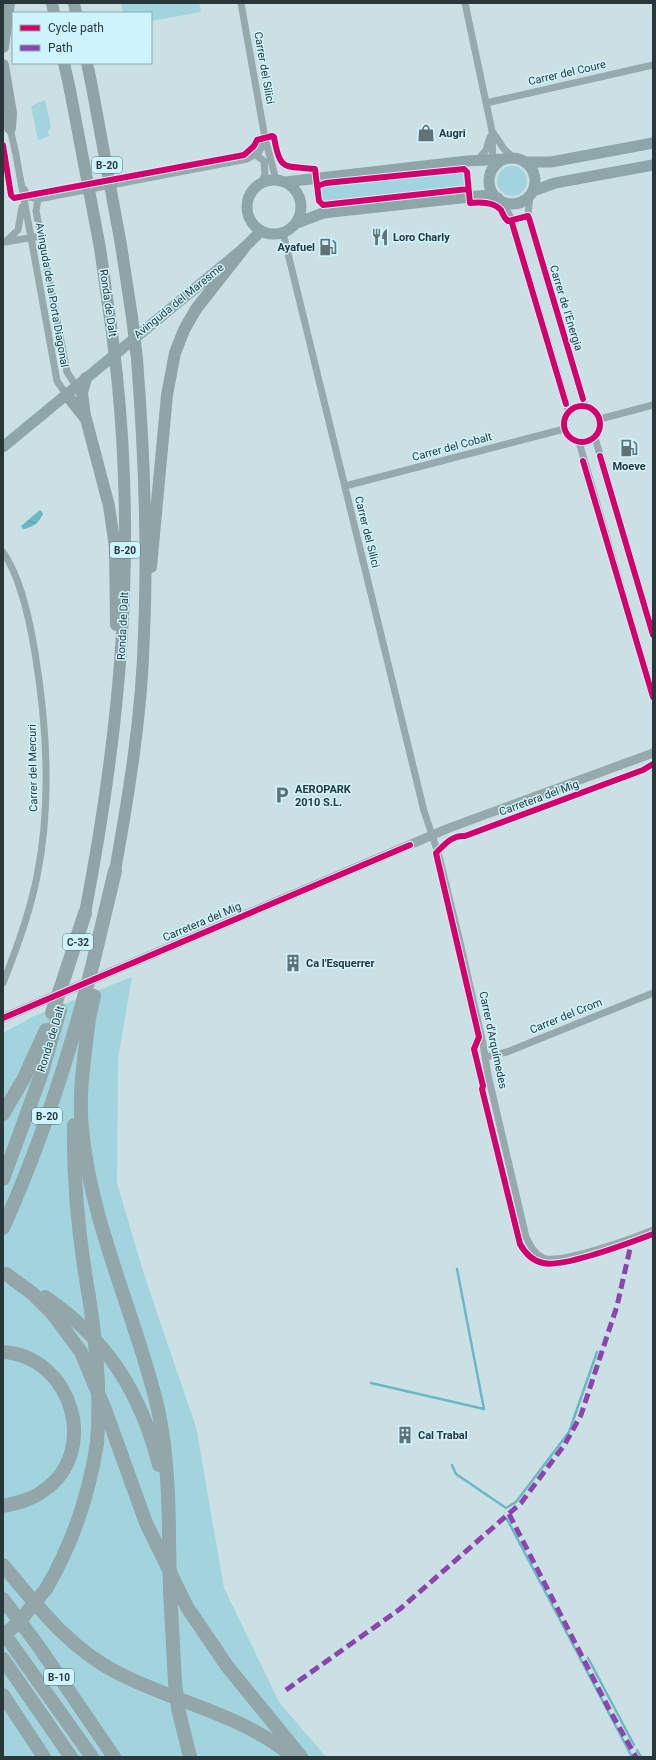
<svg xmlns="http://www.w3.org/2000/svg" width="656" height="1760" font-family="Roboto,sans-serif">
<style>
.green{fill:#a1d4dd}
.water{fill:url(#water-ripples)}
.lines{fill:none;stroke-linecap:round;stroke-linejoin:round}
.stream{stroke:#6ab8c5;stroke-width:2.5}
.minor{stroke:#96a9ac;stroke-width:7}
.tertiary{stroke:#96a9ac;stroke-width:9}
.secondary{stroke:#8ea6aa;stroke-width:11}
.trunk{stroke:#90a4a8;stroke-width:12}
.motorway{stroke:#93a6aa;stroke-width:14}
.trunk-bridge{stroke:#90a4a8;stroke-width:12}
.motorway-bridge{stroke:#93a6aa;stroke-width:14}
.quiet{stroke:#8e44ad;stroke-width:5;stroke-dasharray:10 5;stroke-linecap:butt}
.cycleway-casing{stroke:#cdf4fc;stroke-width:8}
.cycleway{stroke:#d6006c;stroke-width:6}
.labels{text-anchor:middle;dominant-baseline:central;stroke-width:3;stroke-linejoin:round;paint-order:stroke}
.shield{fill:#cdf4fc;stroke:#5a7074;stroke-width:1}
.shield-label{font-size:10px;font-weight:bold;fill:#28373a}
.street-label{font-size:11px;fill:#28373a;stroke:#cdf4fc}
.poi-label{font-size:11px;font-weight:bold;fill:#28373a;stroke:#cdf4fc;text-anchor:start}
</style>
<defs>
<pattern id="water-ripples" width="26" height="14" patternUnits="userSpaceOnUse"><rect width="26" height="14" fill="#6ab8c5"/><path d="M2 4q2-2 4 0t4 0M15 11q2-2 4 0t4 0" fill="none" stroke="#5796a1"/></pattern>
</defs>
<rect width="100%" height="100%" fill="#cae0e4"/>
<path class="green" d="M121 3H199L201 12 151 21V13H123Z
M45 100 51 128 48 131 49 136 38 140 31 106Z
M497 181a15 15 0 1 1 30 0a15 15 0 1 1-30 0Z
M465 169 467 170V190L323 205 321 186 322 185Z
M132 977 118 1058 117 1183 146 1281 196 1427 224 1588 279 1702 326 1757H3V1033L32 1017Z"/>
<path class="water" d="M40 510 43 513C40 522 33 528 23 529L21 526Z"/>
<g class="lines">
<path class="stream" d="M371 1383 484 1409 457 1269
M452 1465 456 1474 506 1508 516 1502 569 1432 597 1352
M507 1519 632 1757
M588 1658 634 1745
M637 1750 641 1757"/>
<path class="minor" d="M241 3 265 138 276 180
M465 3 492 131 493 169
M486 103 653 65
M3 111 10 128 16 155 57 381 66 394
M492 131 504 149 514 158
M256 155 264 161 265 174 262 182
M478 160 486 150 490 137
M23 188 29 197 38 199
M530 195 528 216 585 406
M501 200 511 218 569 412
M283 233 424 811 439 856 460 942 483 1044 488 1075 526 1237C530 1245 534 1254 543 1258 560 1265 634 1238 653 1230
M5 242 18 230 22 207
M5 242 41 236
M76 386 67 372 36 211 38 199 247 159 259 152 265 138
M564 424a18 18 0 1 1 36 0a18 18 0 1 1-36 0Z
M600 419 653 405
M595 438 653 635
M579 442 653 697
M345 486 564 429
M3 552C21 578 30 622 35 653 47 726 52 803 37 876 30 913 17 948 3 983
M486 1057 507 1052 653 993"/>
<path class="tertiary" d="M3 1018 449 828 653 753"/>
<path class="secondary" d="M489 181a23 23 0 1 1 46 0a23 23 0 1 1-46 0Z
M525 162H551L653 143
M247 207a27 27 0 1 1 54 0a27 27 0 1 1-54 0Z
M285 182 467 161 504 159
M533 191 555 183 653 165
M297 223 323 213 488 195 498 198
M3 447 244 248 261 231"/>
<path class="trunk" d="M52 3 54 13
M74 3 76 13
M3 47 9 3
M64 63 70 90
M87 63 92 87
M3 65 11 113 10 128
M121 245 132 317
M100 248 112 333
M66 394 86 419 109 506 115 547 116 625
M85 416 82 393 86 378
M151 567 167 395 175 353 184 330 196 309 244 248
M115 871C129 793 142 714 144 634 148 543 144 450 137 359
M85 913C120 732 136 560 117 376"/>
<path class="motorway" d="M93 963 115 871
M65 975 85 913
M89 1018C85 1055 78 1091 82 1129 91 1226 136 1315 158 1409 167 1452 169 1495 169 1539
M87 1027 94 996
M3 1114 24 1078 46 1030
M74 1125C73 1183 79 1240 89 1297
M3 1179 41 1075 60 1010
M3 1228C36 1155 62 1078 83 1001
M6 1274 32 1293 53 1314 81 1352 106 1412 146 1523 187 1607 227 1666 301 1757
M45 1297C107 1339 141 1393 159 1465
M3 1352C72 1356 101 1452 43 1491 31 1500 17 1503 3 1506
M3 1565C37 1606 69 1648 118 1673 176 1703 242 1714 293 1757
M46 1589C73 1543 89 1495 97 1443
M170 1590 175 1682
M3 1599 37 1644 114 1757
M3 1632 92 1757
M3 1659 71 1757
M3 1695 44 1757
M178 1708 190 1757"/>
<path class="trunk-bridge" d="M92 87 121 245
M70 90 100 248
M132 317 137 359
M112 333 117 376"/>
<path class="motorway-bridge" d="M83 1001 93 963
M52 1013 65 975
M89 1297C97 1347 101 1393 97 1443
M169 1539 170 1590
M3 1636 18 1623 46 1589
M175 1682 178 1708"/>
<path class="quiet" d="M509 1514 609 1709 636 1757
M286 1690 400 1609 521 1503 565 1444 581 1415 617 1306 632 1240"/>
<g class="cycleway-casing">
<path id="cycleway" d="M3 145 11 195 14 198 244 155 254 146 257 140 272 136 274 137C280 173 285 165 315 169L319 201 323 205 468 189
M317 186 326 183 464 169 467 172 470 203C480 202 494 202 501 210 503 214 504 218 508 221L528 216
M529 218 583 399
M512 223 566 404
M564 424a18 18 0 1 1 36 0a18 18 0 1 1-36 0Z
M600 456 653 635
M583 461 653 697
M653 764 643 770 465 836C452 835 445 844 436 853L479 1037 474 1049 483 1086 482 1089 520 1244C525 1253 533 1261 543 1263 563 1268 632 1242 653 1234
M3 1018 410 845"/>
</g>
<use href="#cycleway" class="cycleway"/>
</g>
<defs>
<g id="shop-bare" transform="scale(1.38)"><path d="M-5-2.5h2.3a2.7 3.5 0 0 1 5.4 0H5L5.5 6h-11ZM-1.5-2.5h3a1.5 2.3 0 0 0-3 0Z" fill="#617276" stroke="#cdf4fc" stroke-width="2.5" paint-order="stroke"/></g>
<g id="restaurant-bare" transform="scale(1.38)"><path d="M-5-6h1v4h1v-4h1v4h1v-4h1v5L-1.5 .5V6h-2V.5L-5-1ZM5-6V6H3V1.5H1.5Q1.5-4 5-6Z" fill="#617276" stroke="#cdf4fc" stroke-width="2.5" paint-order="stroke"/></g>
<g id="fuel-bare" transform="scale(1.38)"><path d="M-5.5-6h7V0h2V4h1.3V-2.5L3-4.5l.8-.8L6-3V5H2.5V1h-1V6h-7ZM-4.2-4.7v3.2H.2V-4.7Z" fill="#617276" stroke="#cdf4fc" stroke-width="2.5" paint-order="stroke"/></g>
<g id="parking-bare" transform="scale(1.38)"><path d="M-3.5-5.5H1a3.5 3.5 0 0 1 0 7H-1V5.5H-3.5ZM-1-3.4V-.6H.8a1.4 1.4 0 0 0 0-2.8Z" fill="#617276" stroke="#cdf4fc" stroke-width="2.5" paint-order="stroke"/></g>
<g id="building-bare" transform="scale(1.38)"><path d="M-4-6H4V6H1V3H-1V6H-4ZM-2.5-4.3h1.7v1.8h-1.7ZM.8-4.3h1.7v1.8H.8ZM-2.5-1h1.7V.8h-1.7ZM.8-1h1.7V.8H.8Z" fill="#617276" stroke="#cdf4fc" stroke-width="2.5" paint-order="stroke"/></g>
</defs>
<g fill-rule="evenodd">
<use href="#shop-bare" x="426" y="133"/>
<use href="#restaurant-bare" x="380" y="237"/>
<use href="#fuel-bare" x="328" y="247"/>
<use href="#fuel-bare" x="629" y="448"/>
<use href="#parking-bare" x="282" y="795"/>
<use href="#building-bare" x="293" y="963"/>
<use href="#building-bare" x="405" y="1435"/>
</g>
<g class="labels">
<g class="shield">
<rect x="92" y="157" width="30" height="16" rx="3"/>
<rect x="110" y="542" width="30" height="16" rx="3"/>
<rect x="63" y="934" width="30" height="16" rx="3"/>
<rect x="32" y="1108" width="30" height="16" rx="3"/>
<rect x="44" y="1669" width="30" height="16" rx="3"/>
</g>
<g class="shield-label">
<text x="107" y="165">B-20</text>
<text x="125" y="550">B-20</text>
<text x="78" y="942">C-32</text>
<text x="47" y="1116">B-20</text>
<text x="59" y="1677">B-10</text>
</g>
<g class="street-label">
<text transform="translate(264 68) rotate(80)">Carrer del Silici</text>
<text transform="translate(567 73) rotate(-13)">Carrer del Coure</text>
<text transform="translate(52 295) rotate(80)">Avinguda de la Porta Diagonal</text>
<text transform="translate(179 301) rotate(-39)">Avinguda del Maresme</text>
<text transform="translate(108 303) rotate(82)">Ronda de Dalt</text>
<text transform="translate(566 308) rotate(73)">Carrer de l'Energia</text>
<text transform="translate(452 447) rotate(-15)">Carrer del Cobalt</text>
<text transform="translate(367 532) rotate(76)">Carrer del Silici</text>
<text transform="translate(123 626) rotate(-87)">Ronda de Dalt</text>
<text transform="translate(33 768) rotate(-91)">Carrer del Mercuri</text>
<text transform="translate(539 798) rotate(-20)">Carretera del Mig</text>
<text transform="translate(202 922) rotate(-23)">Carretera del Mig</text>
<text transform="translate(566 1016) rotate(-22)">Carrer del Crom</text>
<text transform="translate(51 1039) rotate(-73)">Ronda de Dalt</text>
<text transform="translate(493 1040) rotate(78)">Carrer d'Arquímedes</text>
</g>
<g class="poi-label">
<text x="439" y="133">Augri</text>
<text x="393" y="237">Loro Charly</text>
<text x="315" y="247" text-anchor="end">Ayafuel</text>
<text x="629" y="466" text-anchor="middle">Moeve</text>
<text x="295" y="789">AEROPARK<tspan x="295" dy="13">2010 S.L.</tspan></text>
<text x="306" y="963">Ca l'Esquerrer</text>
<text x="418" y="1435">Cal Trabal</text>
</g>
</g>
<rect width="656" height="1760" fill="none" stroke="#28373a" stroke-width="8"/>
<rect x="12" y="12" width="140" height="52" fill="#cdf4fc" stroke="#8ba8ae"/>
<rect x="20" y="25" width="20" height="6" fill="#d6006c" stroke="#8ba8ae"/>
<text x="48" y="32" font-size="12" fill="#28373a">Cycle path</text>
<rect x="20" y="45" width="20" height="6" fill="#8e44ad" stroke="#8ba8ae"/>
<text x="48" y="52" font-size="12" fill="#28373a">Path</text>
</svg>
